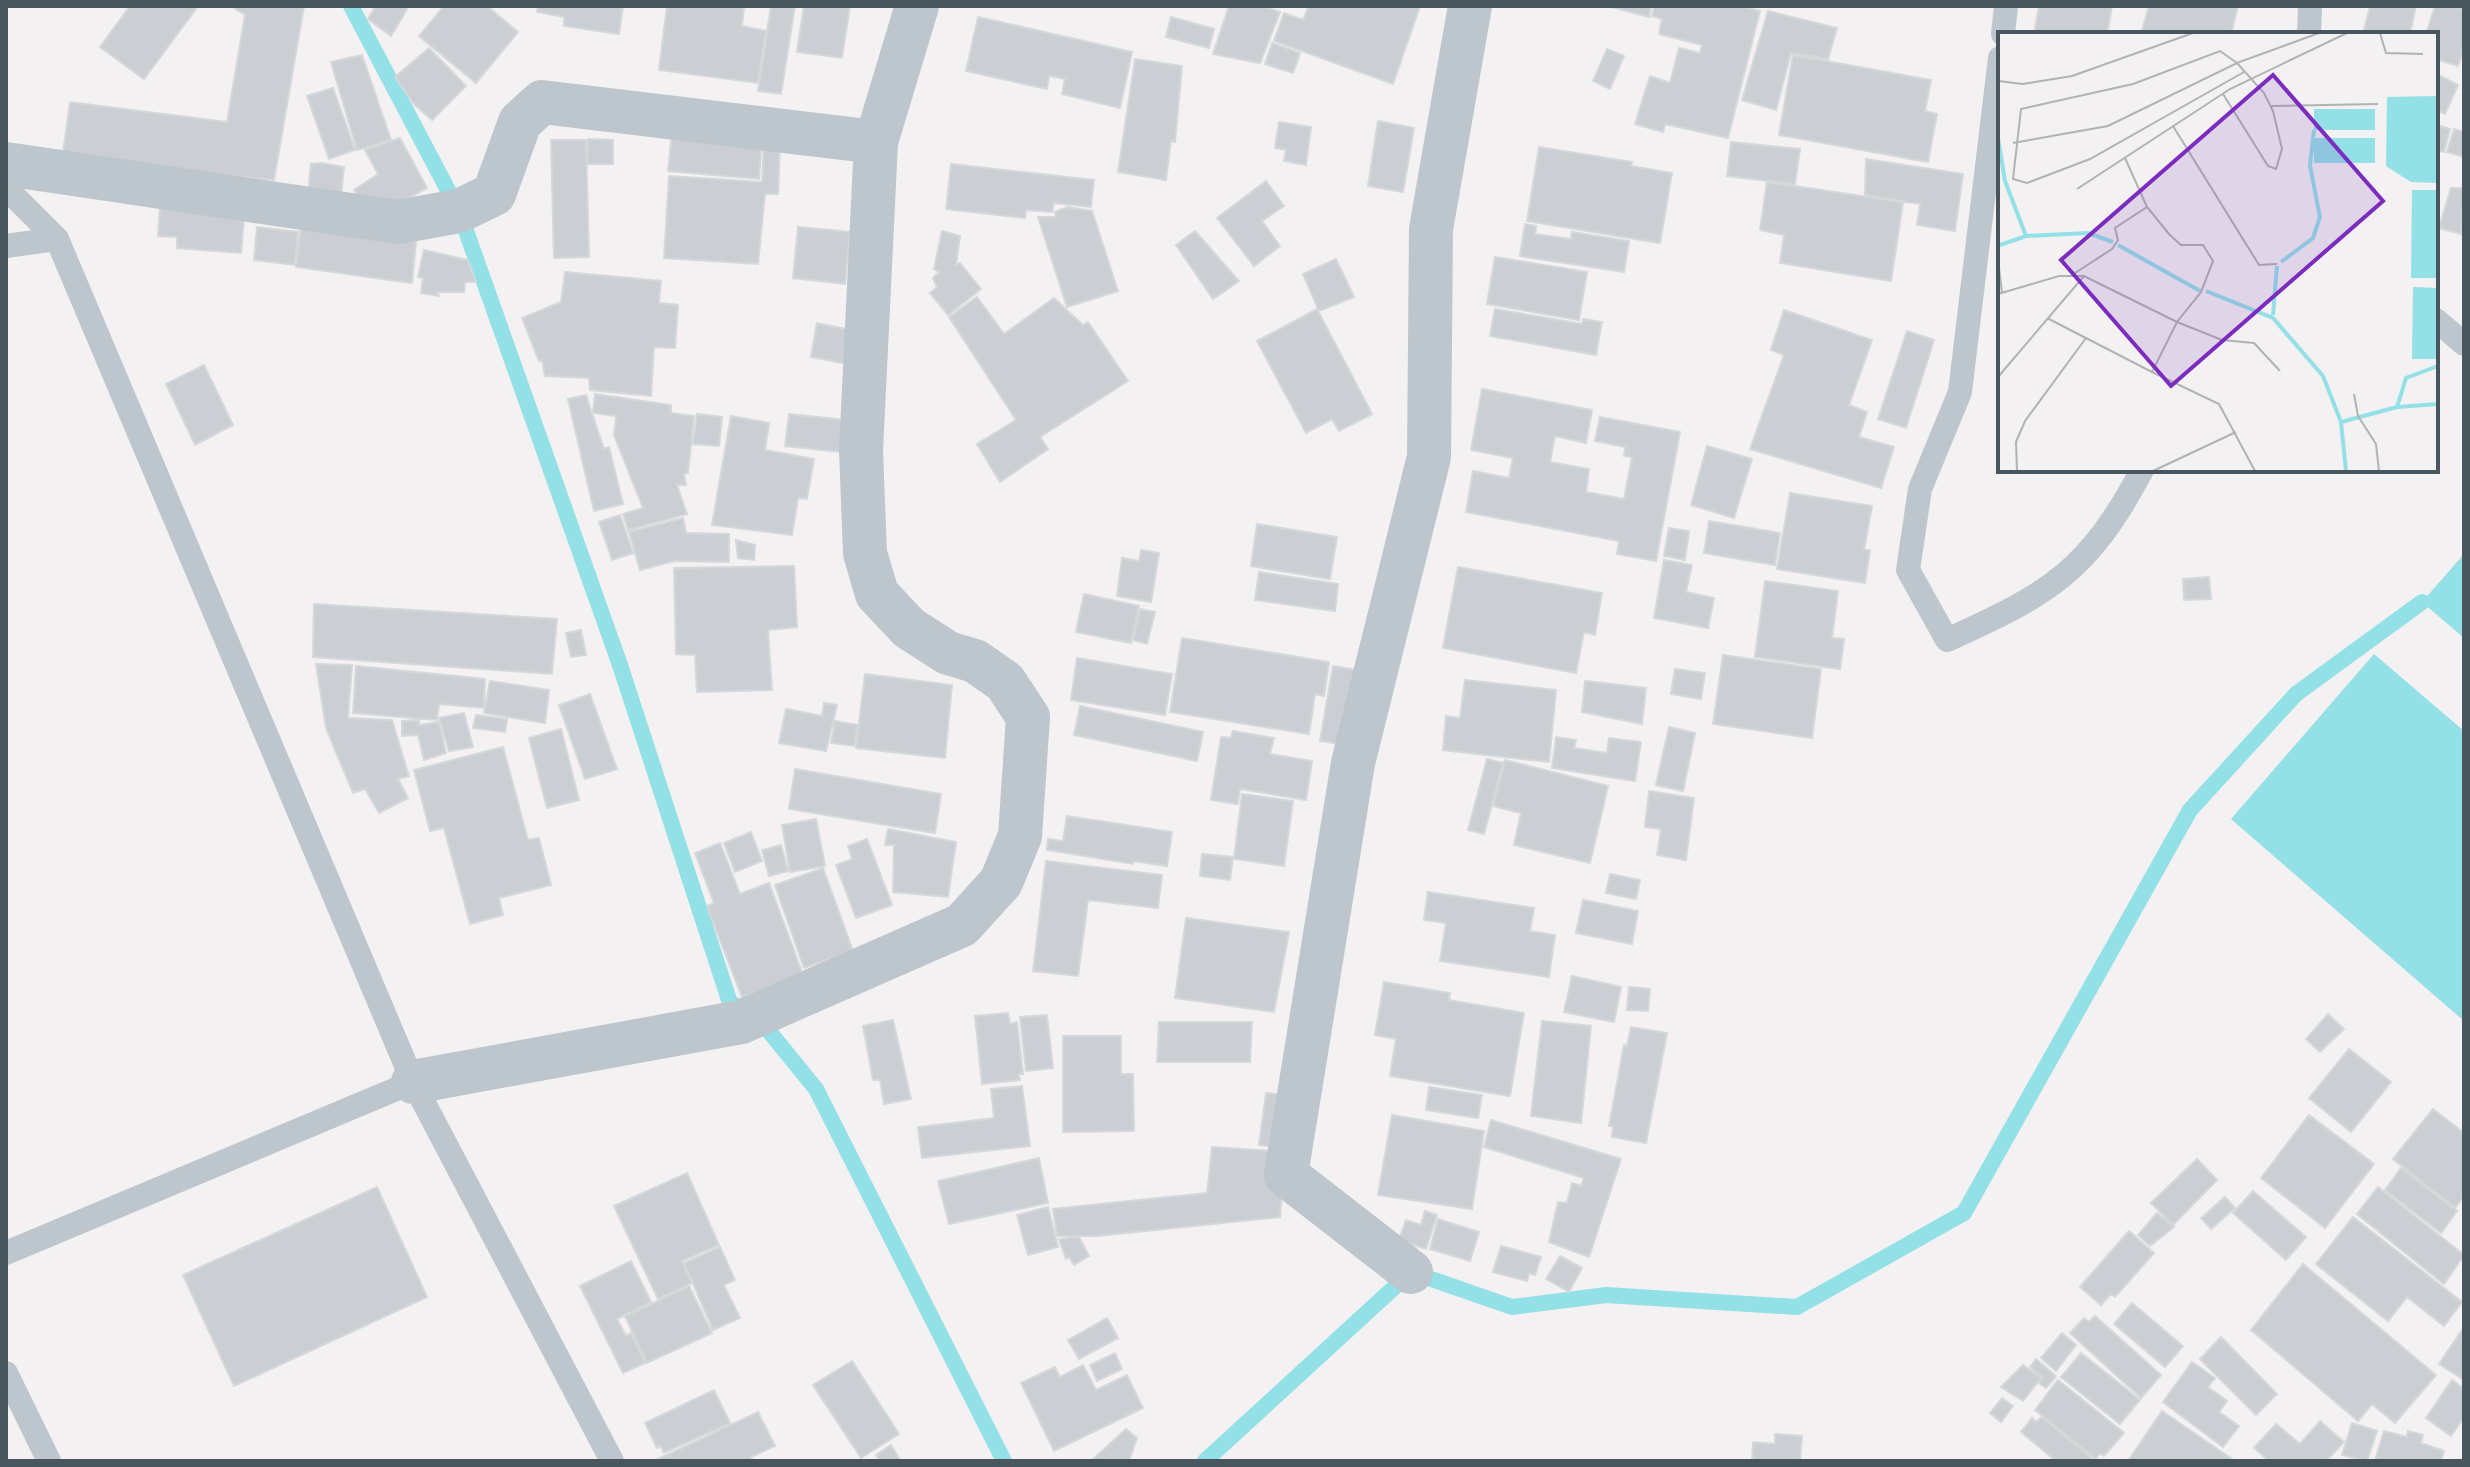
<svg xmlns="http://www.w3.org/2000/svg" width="2470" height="1467" font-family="Poppins,sans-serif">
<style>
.water{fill:#93e0e6}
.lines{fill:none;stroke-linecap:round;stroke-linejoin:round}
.stream{stroke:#93e0e6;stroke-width:16}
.building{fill:#cbced3;stroke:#d5d8db;stroke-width:2}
.lane{stroke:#bdc6cc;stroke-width:24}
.street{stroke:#bdc6cc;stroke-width:44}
.inset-river{fill:none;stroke:#93e0e6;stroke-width:4}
.inset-road{fill:none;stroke:#afb3b6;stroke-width:2}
.view{fill:#7b2cbf;fill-opacity:0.15;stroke:#7b2cbf;stroke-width:4}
.inset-edge{fill:none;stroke:#4a565d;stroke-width:4}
</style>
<rect width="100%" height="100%" fill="#f3f1f1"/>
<path class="water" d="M2464 554V638L2422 602Z
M2374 654 2464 731V1021L2231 819Z"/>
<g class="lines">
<path class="stream" d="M351 6 459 211 620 665 730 1003 755 1014 816 1089 1004 1461
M1205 1461 1411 1272 1512 1307 1606 1295 1797 1307 1964 1213 2190 810 2296 694 2422 602"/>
</g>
<path class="building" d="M130 6H198L144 79 100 47Z
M231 6H304L274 180 62 160 70 102 227 122 245 15Z
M376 6H409L391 36 368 19Z
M444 6H487L518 32 476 83 419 36Z
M538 6H623L619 34 564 26V17L537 12Z
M667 6H744L742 26 766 31 758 83 659 70Z
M771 6H795L781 94 758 91Z
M804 6H850L842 58 797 52Z
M1229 6H1262L1280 12 1260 63 1213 54Z
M1309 6H1420L1393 84 1274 41 1284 13 1303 20Z
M1608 6H1651L1649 17Z
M1654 6H1741L1760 11 1728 138 1665 124 1663 132 1635 124 1650 76 1670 83 1679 48 1700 53 1702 45 1659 34 1662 19 1652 16Z
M2039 6H2112L2107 34H2034Z
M2149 6H2238L2231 34H2141Z
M2370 6H2416L2410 34H2363Z
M2435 6 2464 8V48L2458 66 2436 59V34H2426Z
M1768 11 1837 28 1828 59 1791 53 1776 110 1742 100Z
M978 17 1132 52 1120 108 1062 94 1065 79 1049 76 1047 89 966 71Z
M1171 17 1214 29 1209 48 1166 37Z
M1272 43 1300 53 1293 73 1265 64Z
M429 48 466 86 432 120 413 103 395 77Z
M1607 49 1624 56 1610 89 1593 81Z
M362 55 391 140 357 150 331 62Z
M1793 55 1931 80 1925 111 1937 114 1928 162 1779 135Z
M1135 59 1182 66 1175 142 1171 141 1166 180 1118 172Z
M2436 74 2458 85 2445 114 2436 110Z
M333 88 355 150 329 159 307 96Z
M1378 121 1414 128 1403 192 1368 186Z
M1279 122 1311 127 1306 165 1284 161 1286 150 1275 148Z
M2436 125 2450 129 2444 152 2436 150Z
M2454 129 2464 132V157L2447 152Z
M672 132 762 138 759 179 668 171Z
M400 138 427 188 381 213 367 211 354 190 378 174 365 150Z
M588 139 613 140V164H587Z
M551 140H586L589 257 554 258Z
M1731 142 1800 149 1795 184 1727 176Z
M764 143 780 145 778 194H765L758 264 664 258 669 176 762 182Z
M1539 147 1632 162 1631 166 1672 173 1660 243 1527 221Z
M1866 159 1963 174 1955 231 1917 225 1920 204 1865 195Z
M322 163 344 167 341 197 308 195 311 164Z
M951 164 1094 180 1091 207 1054 203 1052 212 1026 210 1025 218 946 209Z
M1266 181 1284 206 1262 221 1280 246 1254 266 1217 218Z
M1767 182 1903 202 1891 281 1780 263 1784 235 1760 230Z
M2451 188H2464L2461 234 2439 228Z
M160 205 244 218 241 253 177 248V237L158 236Z
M1067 207 1092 211 1118 291 1067 307 1038 217H1056L1055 212Z
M1525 224 1536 226 1535 234 1571 239 1572 232 1629 241 1624 272 1520 256Z
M257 227 298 232 295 265 254 260Z
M301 227 416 242 412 283 296 267Z
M798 227 850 232 845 284 793 278Z
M942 231 960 236 956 265 960 263 981 289 948 315 930 293 937 287 933 278 939 272 934 269Z
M1195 231 1239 281 1213 299 1176 245Z
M424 250 468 260 476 282H465L464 292H438L439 296 421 293 423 278 418 277Z
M1495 257 1587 272 1579 320 1487 304Z
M1336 259 1354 297 1319 311 1303 274Z
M565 272 661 281 659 303 678 305 675 348 654 347 651 396 590 390 589 378 545 376 542 360 539 361 522 318 561 302Z
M977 297 1004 334 1054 298 1083 325 1088 322 1128 381 1040 437 1048 449 1000 482 977 444 1016 420 949 317Z
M1317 309 1372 414 1339 431 1332 419 1306 433 1257 341Z
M1495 309 1582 324 1583 319 1602 322 1596 355 1490 336Z
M1784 310 1872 340 1849 405 1867 412 1859 437 1894 447 1881 488 1750 449 1784 355 1771 350Z
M817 323 860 332 853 365 811 357Z
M1907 331 1934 340 1906 428 1878 419Z
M204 365 233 425 195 445 166 384Z
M1482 389 1592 410 1586 443 1555 436 1550 462 1589 469 1586 492 1624 499 1632 457 1624 456 1625 447 1595 441 1600 417 1680 432 1656 561 1617 554 1619 541 1466 512 1473 471 1509 478 1513 458 1471 450Z
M595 394 671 405V413L694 416 688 473 684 474 686 485H677L687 514 628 530 623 514 643 508 614 435 616 416 593 413Z
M586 395 604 449 609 447 623 504 594 511 568 399Z
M697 414 722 417 719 446 693 444Z
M789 414 845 420 841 452 785 446Z
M731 416 769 423 765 450 814 459 807 499 798 498 792 535 712 525Z
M1707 446 1752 459 1734 518 1691 505Z
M1790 493 1872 506 1864 550H1870L1865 583 1777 569Z
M620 515 633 553 612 560 599 522Z
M683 518 686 533 729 534V562L674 561 640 570 629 532Z
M1709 521 1780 533 1775 565 1704 553Z
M1257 524 1337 537 1330 579 1251 566Z
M1669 528 1689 531 1685 560 1664 556Z
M736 540 755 545 754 560 738 558Z
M1141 550 1159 553 1151 602 1117 596 1122 558 1139 561Z
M1664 560 1692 565 1686 592 1714 598 1708 628 1654 618Z
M794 566 797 627 768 630 772 690 697 692 695 655 676 654 674 568Z
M1458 567 1602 593 1595 635 1584 632 1576 673 1443 648Z
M1259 572 1338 584 1335 611 1255 600Z
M2209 577 2211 599 2184 600 2183 579Z
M1765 581 1838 591 1832 638 1844 639 1840 669 1755 657Z
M1084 594 1139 606 1131 643 1076 632Z
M314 604 557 619 552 674 313 657Z
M1140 609 1155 612 1147 644 1133 640Z
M581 630 586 655 571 657 566 633Z
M1182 638 1329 662 1324 696 1315 694 1309 734 1170 712Z
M1723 655 1821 669 1812 738 1713 724Z
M1077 658 1172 674 1165 715 1071 700Z
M316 664 352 665 348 718 392 720 409 776 398 779 408 798 379 813 365 789 353 793 326 728Z
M356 666 485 679 484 708 439 704 437 720 353 713Z
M1333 666 1358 670 1347 745 1320 741Z
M1675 669 1705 673 1701 699 1671 694Z
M865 674 952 685 945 758 856 748Z
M1465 680 1556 690 1549 762 1443 750 1446 716 1460 718Z
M490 681 549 690 545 723 484 713Z
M1585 681 1646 688 1642 724 1582 712Z
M590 694 617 769 585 779 559 705Z
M824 703 837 705 826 751 779 743 786 709 822 716Z
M1080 706 1203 732 1197 761 1074 735Z
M464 713 473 747 449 751 439 718Z
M476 715 507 719 505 732 473 728Z
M419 720V725L439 722 446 753 424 760 418 735 402 736V721Z
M835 721 858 725 854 746 831 743Z
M1669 727 1695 733 1683 791 1656 785Z
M561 729 579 800 547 808 529 738Z
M1233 731 1274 738 1270 754 1312 761 1306 800 1240 789 1238 804 1211 800 1221 737 1231 738Z
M1556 737 1576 740 1574 748 1607 753 1609 738 1641 742 1635 781 1552 768Z
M503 747 528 840 539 838 551 885 499 898 503 915 470 924 444 828 430 831 414 770Z
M1487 759 1503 763 1484 834 1468 830Z
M1505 760 1608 786 1590 863 1514 845 1521 813 1493 806Z
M795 769 941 794 935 833 789 809Z
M1649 791 1694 798 1686 860 1657 855 1661 829 1645 827Z
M1242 794 1293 801 1284 866 1234 859Z
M1067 816 1172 832 1167 866 1134 861 1133 864 1047 850 1048 839 1063 841Z
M816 819 825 866 790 872 782 825Z
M888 829 956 842 948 897 893 892 894 845H885Z
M751 832 762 861 735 872 724 843Z
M867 839 892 905 856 918 836 865 852 859 848 846Z
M720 843 740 894 769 883 803 975 742 997 707 906 714 903 695 853Z
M781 845 788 871 769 876 762 850Z
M1202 854 1233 857 1230 880 1200 876Z
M1046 861 1162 875 1158 908 1088 900 1078 976 1033 971Z
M823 868 853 951 804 968 775 885Z
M1610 874 1640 880 1636 899 1606 893Z
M1428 892 1534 908 1530 931 1555 935 1549 977 1440 961 1446 923 1424 920Z
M1583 900 1638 911 1632 944 1576 933Z
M1186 918 1289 932 1274 1012 1175 998Z
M1572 976 1621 987 1614 1022 1564 1012Z
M1384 982 1450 993 1449 1000 1524 1013 1510 1096 1390 1076 1396 1039 1375 1035Z
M1629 987 1650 989 1648 1011 1627 1010Z
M1008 1013 1010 1024 1017 1022 1023 1074H1019L1020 1080 982 1084 975 1016Z
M2328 1014 2344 1029 2320 1052 2306 1039Z
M1047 1015 1053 1068 1026 1071 1020 1017Z
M893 1020 911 1099 884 1104 880 1080H873L863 1026Z
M1542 1021 1591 1026 1581 1123 1531 1116Z
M1159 1022H1252L1250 1062H1157Z
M1631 1027 1667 1033 1646 1143 1612 1137 1613 1126H1609L1624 1045 1627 1046Z
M1063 1036H1121V1074H1133L1134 1131 1063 1132Z
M2349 1049 2391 1082 2351 1132 2309 1098Z
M1022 1086 1030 1146 922 1158 918 1127 994 1118 991 1089Z
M1429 1087 1482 1095 1478 1118 1426 1110Z
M1266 1093 1295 1096 1288 1149 1259 1145Z
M2433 1109 2464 1133V1196L2455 1208 2393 1159Z
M1392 1115 1484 1131 1472 1209 1378 1195Z
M2309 1115 2374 1164 2325 1228 2261 1178Z
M1491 1120 1621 1159 1589 1257 1549 1242 1558 1202 1567 1203 1572 1183 1581 1186 1584 1178 1484 1147Z
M1212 1147 1285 1152 1280 1217 1098 1236H1057L1053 1209 1207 1193Z
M1039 1158 1048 1203 949 1224 938 1181Z
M2197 1159 2217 1180 2173 1225 2151 1203Z
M2401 1168 2457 1211 2441 1233 2385 1190Z
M687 1173 719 1245 682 1261 692 1283 658 1299 614 1206Z
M377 1187 427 1297 234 1386 183 1275Z
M2378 1187 2464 1255 2444 1284 2357 1214Z
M2253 1191 2306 1237 2286 1260 2233 1213Z
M2225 1197 2235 1208 2211 1229 2201 1218Z
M1048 1207 1058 1247 1028 1255 1017 1215Z
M1425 1211 1437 1215 1426 1249 1399 1240 1406 1220 1421 1225Z
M2157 1213 2174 1227 2150 1246 2138 1235Z
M2353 1217 2462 1302 2444 1326 2407 1297 2388 1321 2316 1264Z
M1438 1219 1479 1232 1470 1261 1430 1249Z
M2129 1231 2154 1253 2115 1297 2111 1294 2101 1305 2080 1287Z
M1079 1237 1089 1256 1074 1265 1069 1257 1066 1259 1059 1239Z
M1501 1246 1541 1257 1535 1275 1529 1273 1527 1281 1493 1272Z
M720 1247 735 1280 724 1285 740 1318 713 1330 684 1263Z
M1560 1256 1582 1268 1569 1292 1546 1279Z
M631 1261 651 1302 617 1319 626 1336 631 1333 645 1363 623 1373 580 1286Z
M2303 1264 2436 1375 2395 1423 2372 1404 2358 1421 2251 1330Z
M689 1286 712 1333 647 1363 625 1316Z
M2132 1303 2183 1346 2165 1367 2114 1324Z
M2095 1316 2161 1375 2141 1398 2070 1333 2084 1318 2089 1322Z
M1107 1318 1118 1338 1079 1359 1068 1340Z
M2464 1327V1380L2439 1364Z
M2062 1333 2076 1345 2056 1371 2041 1358Z
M2221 1337 2277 1394 2256 1415 2200 1359Z
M1115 1353 1122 1369 1097 1381 1090 1365Z
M2081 1353 2140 1400 2120 1424 2061 1377Z
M2036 1359 2056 1376 2046 1388 2039 1383 2043 1378 2030 1367Z
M852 1361 899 1434 861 1458 813 1385Z
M2192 1362 2215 1378 2208 1387 2227 1401 2219 1412 2239 1426 2223 1447 2163 1402Z
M1083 1365 1096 1390 1127 1375 1143 1408 1054 1451 1021 1383 1055 1367 1060 1377Z
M2023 1365 2041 1378 2023 1401 2001 1387Z
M2058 1380 2124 1433 2104 1456 2100 1453 2096 1459 2035 1410Z
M2452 1380 2464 1389V1417L2451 1436 2426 1418Z
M714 1390 730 1423 664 1453 661 1446 657 1448 645 1423Z
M2002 1398 2013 1406 2001 1422 1990 1413Z
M2162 1411 2235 1461H2128Z
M758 1412 775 1446 751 1457 753 1461H654Z
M2042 1417 2095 1461H2056L2021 1432 2032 1418 2036 1422Z
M2320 1421 2344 1442 2326 1461H2269L2254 1448 2276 1424 2300 1444Z
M2352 1423 2377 1431 2367 1461 2342 1455Z
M1126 1429 1137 1438 1129 1461H1091Z
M2384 1431 2407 1437 2408 1431 2423 1435 2421 1443 2444 1451 2441 1461H2375Z
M1775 1434 1802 1436 1800 1461H1752L1753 1442 1775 1444Z
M891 1445 901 1461H880L876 1455Z"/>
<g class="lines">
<path class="lane" d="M2003 34 2006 6
M2309 34 2310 6
M2000 58 1960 392 1920 489 1908 570 1947 640C2049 594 2088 572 2142 470
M6 188 57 239 413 1082 612 1461
M6 246 57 239
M2436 320 2464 344
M6 1253 413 1082
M6 1373 49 1461"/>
<path class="street" d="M6 164 398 222 459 211 494 194 520 122 542 102 876 142
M413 1082 741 1022 962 925 1001 882 1020 836 1028 717 1005 682 975 661 948 653 909 628 877 594 865 553 861 451 876 142 917 6
M1411 1272 1286 1175 1353 763 1429 457 1431 229 1470 6"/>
</g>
<g transform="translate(1998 32)">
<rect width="440" height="440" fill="#f3f1f1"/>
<path d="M440 64V151L413 150 388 134 389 65ZM316 77H377V98H316ZM316 106H377V131H316ZM414 158H440V246H413ZM415 255 440 256V327H414Z" fill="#93e0e6"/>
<path class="inset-river" d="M0 106 7 149 28 204M2 213 28 204 90 201 115 210M120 213 202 259M283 230 315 206 322 185 312 134 316 98M208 259 275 286 325 344 343 390M275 283 279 234M400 375 440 372M348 439 343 390 399 375 408 346 440 334"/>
<path class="inset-road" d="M382 1 388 21 425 22M246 40 92 127 29 151 15 147 23 77 135 52 222 19 239 31 321 1M0 49 25 52 74 44 195 1M272 74 380 72M175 94 261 233 279 232M15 111 110 94 239 31 266 61 275 79 284 117 278 137 270 134 225 62M127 126 149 175 171 202 183 213H205L215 229 203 260 179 290 154 340 221 372 257 439M79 157 232 57 349 1M0 227 4 261M74 243 114 217 120 208 117 196 149 175M0 262 61 244H86L179 290 224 308 256 311 282 339M49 286 154 340M0 345 86 244M356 362 360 384 378 412 381 439M19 439 18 410 27 389 88 306M155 439 238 400"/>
<path class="view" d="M275 43 385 169 173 354 63 228Z"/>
<rect width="440" height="440" class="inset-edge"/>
</g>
<rect width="2470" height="1467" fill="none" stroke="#4a565d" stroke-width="16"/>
</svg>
